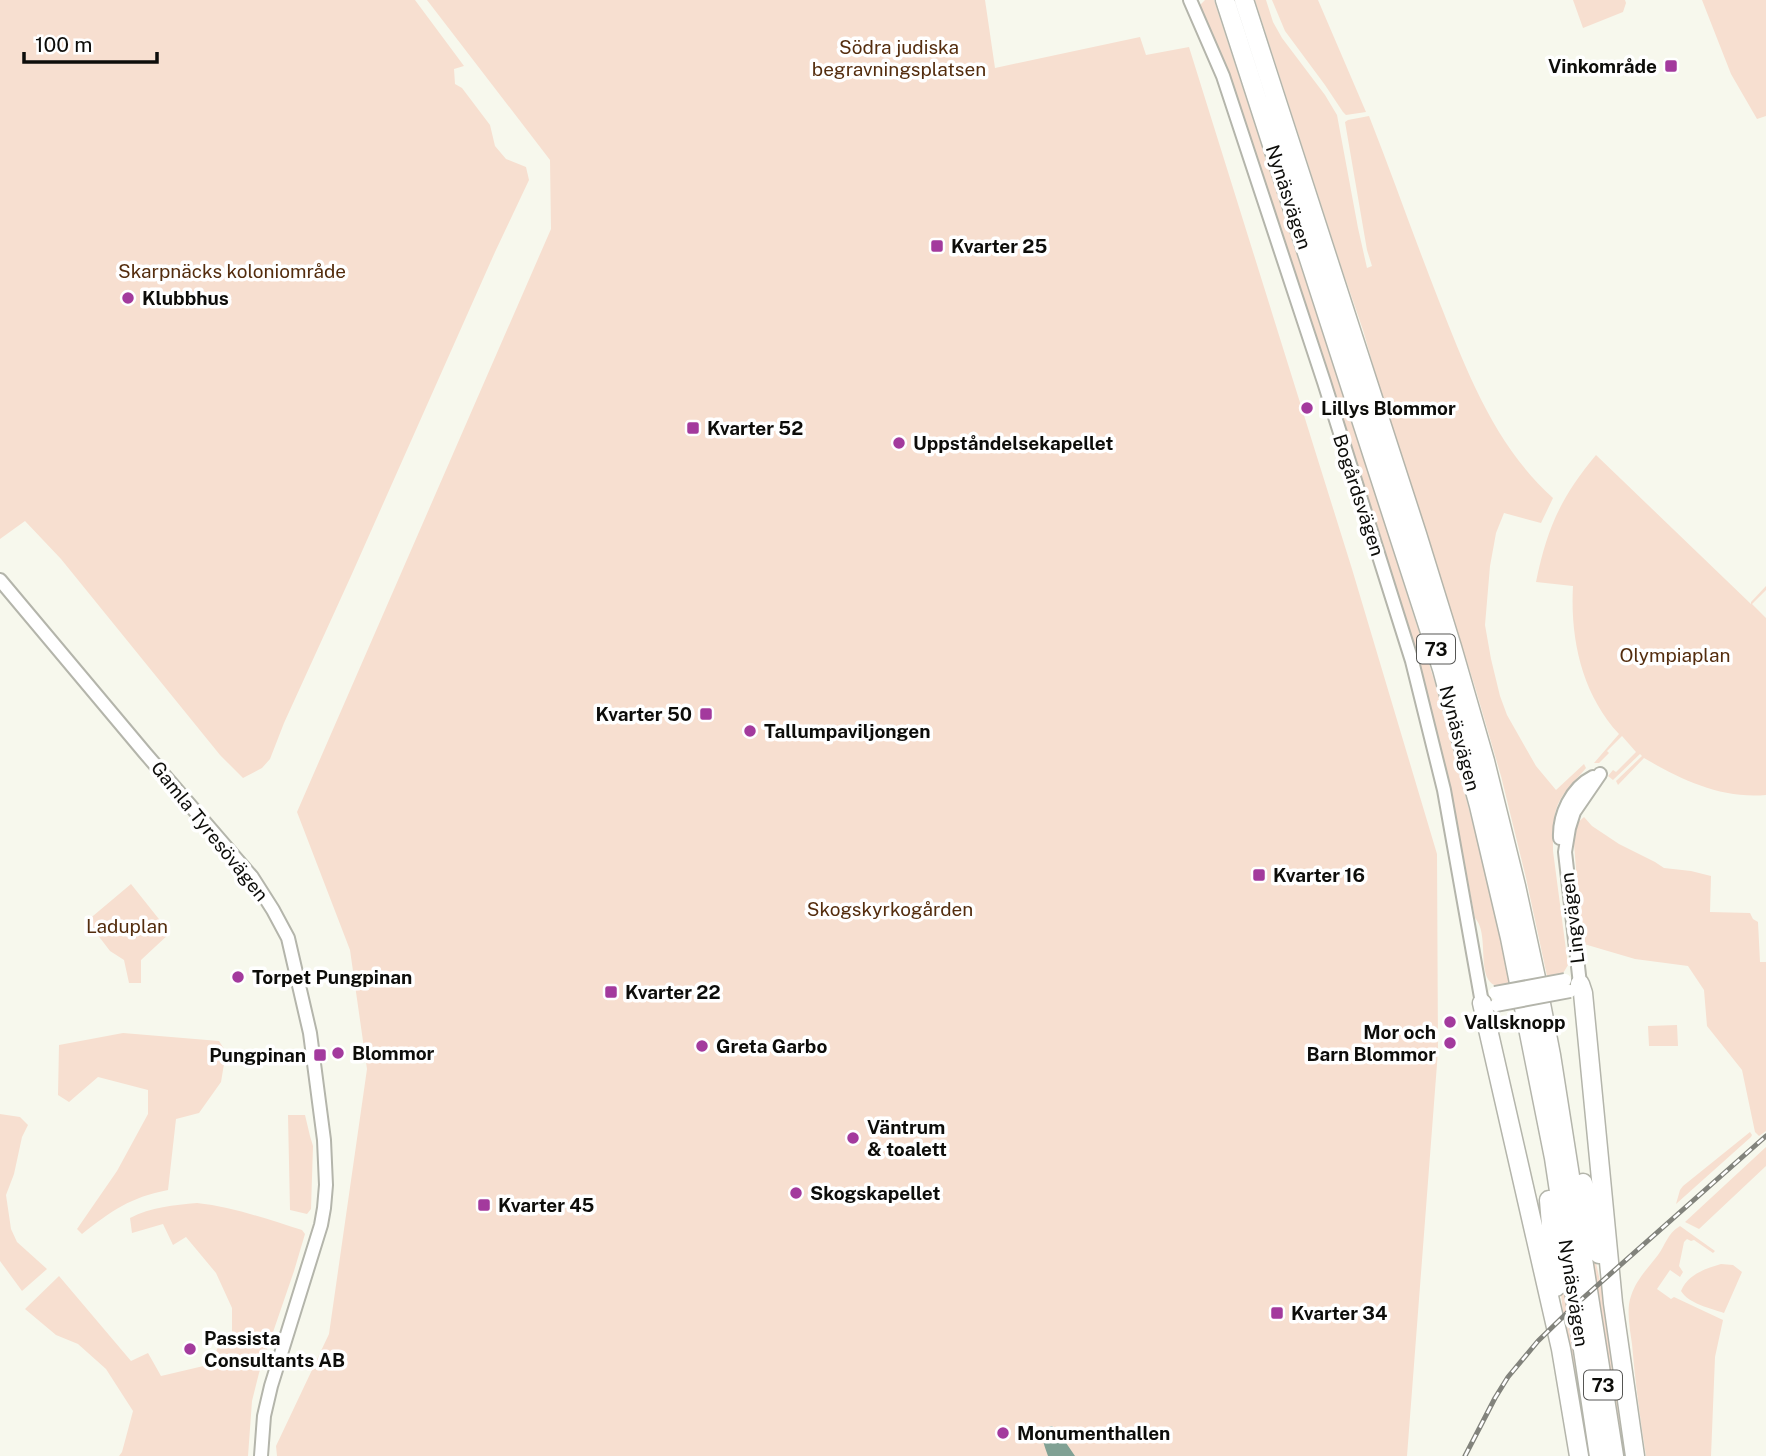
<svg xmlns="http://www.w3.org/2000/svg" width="1766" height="1456" font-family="'Public Sans',sans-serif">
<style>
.green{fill:#f7dfd0}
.water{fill:#80a194}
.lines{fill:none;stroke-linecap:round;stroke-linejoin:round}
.tertiary-casing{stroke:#b4b5ab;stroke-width:16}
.trunk-casing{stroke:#b4b5ab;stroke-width:21}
.tertiary{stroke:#fff;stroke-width:12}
.trunk{stroke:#fff;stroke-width:18}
.rail-casing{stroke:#82837c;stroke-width:5}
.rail{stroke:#fff;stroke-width:2.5;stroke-dasharray:8;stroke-linecap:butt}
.tertiary-bridge-casing{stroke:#b4b5ab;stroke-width:16;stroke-linecap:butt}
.tertiary-bridge{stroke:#fff;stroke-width:12}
.poi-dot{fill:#a33a9d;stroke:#fff;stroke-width:2.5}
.labels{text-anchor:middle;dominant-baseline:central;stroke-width:7;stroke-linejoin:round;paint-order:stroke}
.shield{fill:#fff;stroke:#565654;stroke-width:2}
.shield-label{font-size:18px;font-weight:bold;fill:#0d0d0a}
.park-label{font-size:19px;fill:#542d0e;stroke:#fff}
.poi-label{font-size:19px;font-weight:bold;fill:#0d0d0a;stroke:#fff;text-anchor:start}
.street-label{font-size:19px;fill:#0d0d0a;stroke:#fff}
</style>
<rect width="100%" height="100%" fill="#f7f8ed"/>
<path class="green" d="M0 0H415L464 66 454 69 455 84 462 88 490 125 495 146 506 159 526 167 529 180 495 252 351 576 284 723 270 759 262 768 243 778 220 755 61 559 25 521 0 539Z
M427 0H985L995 68 1140 37 1146 55 1189 47 1352 569 1437 854 1438 1051 1407 1456H277L276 1446 329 1334 367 1069 350 950 297 812 551 229 550 160Z
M1205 0H1214L1384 522 1437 689 1483 862 1511 985C1469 996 1493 937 1475 918L1449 782 1423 680 1372 516 1198 7Z
M1255 0H1266L1273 22 1282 38 1325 95 1337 115 1358 228 1367 268 1372 266 1367 250 1345 122 1348 120 1369 116C1393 177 1415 240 1439 301 1467 372 1495 446 1553 498L1541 523 1504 513 1496 533 1490 566 1485 625 1491 659 1500 696 1507 715 1536 766 1556 790 1584 764 1586 768C1578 778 1567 788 1560 800 1552 814 1553 835 1553 851L1568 965 1562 975 1549 978 1547 976 1526 878 1501 776 1475 687 1387 414 1363 330 1342 269Z
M1272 0H1318L1366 112 1346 115 1343 112 1325 85 1285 31Z
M1573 0H1625L1626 3 1623 12 1583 28Z
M1702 0H1766V116L1757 119 1731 74Z
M1596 455 1751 604V602L1766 586V590L1752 604 1766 618V795C1721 799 1682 780 1644 758L1618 785 1616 781 1642 756 1640 754 1613 780 1608 776 1613 770 1616 772 1636 752 1622 736 1607 751 1609 753 1599 763H1594L1619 734C1582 694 1570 639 1573 586L1536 582C1547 528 1561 497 1596 455Z
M1584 817 1592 826 1619 844 1655 862 1664 868 1691 871 1711 876 1710 912 1750 913 1753 919 1758 922 1760 962H1766V1131L1759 1136 1755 1132 1742 1070 1707 1026 1704 990 1688 966 1635 959 1584 944 1576 869 1573 831 1575 825Z
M131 884 170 933 141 960V983H129L124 960 110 951 87 921Z
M1677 1025 1678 1046H1649L1648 1026Z
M123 1033 219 1041 226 1052 221 1082 199 1113 176 1119 168 1190C131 1197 111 1211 82 1234L77 1229 117 1171 148 1114V1090L98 1077 69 1102 58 1095 59 1045Z
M0 1114 20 1117 28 1125 22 1137 14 1174 6 1195 11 1229 17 1242 47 1269 22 1291 0 1261Z
M288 1115H305L310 1136 313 1146 311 1209 307 1214 290 1210Z
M1750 1132 1752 1135 1751 1137 1676 1204 1680 1190 1683 1186Z
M1766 1147V1166L1699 1229 1685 1222Z
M197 1203C233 1207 267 1219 302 1230L305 1234 294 1271 259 1373 252 1401 248 1456H119L122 1452 133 1411 106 1369 78 1344 56 1335 25 1309 59 1276 131 1361 148 1353 161 1376 212 1364 217 1349 232 1332V1308L216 1273 186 1237 173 1245 163 1224 132 1233 130 1218C151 1207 174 1205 197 1203Z
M1680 1226 1715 1251 1713 1253 1694 1240 1691 1241 1687 1239 1684 1242 1679 1266 1683 1272 1680 1277 1670 1270 1657 1289 1671 1299 1674 1297 1723 1320 1715 1357 1711 1456H1646C1640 1419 1635 1381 1632 1344 1630 1329 1626 1310 1631 1296 1636 1280 1648 1268 1658 1255 1666 1244 1667 1234 1680 1226Z
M1594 1254 1609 1321 1629 1456H1622L1590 1255Z
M1561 1259 1592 1456H1584C1573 1391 1563 1326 1558 1260Z
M1721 1264 1733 1265 1742 1272 1724 1313C1710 1308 1689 1304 1681 1291 1688 1274 1705 1269 1721 1264Z"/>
<path class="water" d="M1052 1426 1060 1434 1075 1456H1048C1045 1447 1040 1437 1045 1428Z"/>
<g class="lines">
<g class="tertiary-casing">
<path id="tertiary" d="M1190 0 1223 76 1324 382 1412 661 1444 790 1482 1003
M0 580 145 753 252 877 273 910 288 938 310 1033 324 1140 326 1185 324 1208 321 1225 271 1386 264 1416 261 1456
M1560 838C1559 815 1571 788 1593 777
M1580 984 1565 852 1569 828 1574 812 1600 774"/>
</g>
<g class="trunk-casing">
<path id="trunk" d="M1225 0 1442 669 1479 806 1510 938 1554 1158 1599 1456
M1244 0 1417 534 1452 647 1485 761 1516 886 1536 978 1551 1055 1614 1456
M1580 984 1583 993 1613 1303 1635 1456
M1482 1003 1561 1349 1579 1456
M1583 1183 1599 1254
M1549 1200 1556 1287"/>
</g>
<use href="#tertiary" class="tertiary"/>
<use href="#trunk" class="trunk"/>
<g class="rail-casing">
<path id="rail" d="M1465 1456 1495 1398 1508 1377 1538 1341 1573 1307 1766 1136"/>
</g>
<use href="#rail" class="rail"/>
<g class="tertiary-bridge-casing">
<path id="tertiary-bridge" d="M1495 993 1565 980
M1496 1005 1570 991"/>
</g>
<use href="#tertiary-bridge" class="tertiary-bridge"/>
</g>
<g class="poi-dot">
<rect x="1664" y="59" width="14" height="14" rx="3.5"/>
<rect x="930" y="239" width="14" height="14" rx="3.5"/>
<circle cx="128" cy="298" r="7"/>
<circle cx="1307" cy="408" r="7"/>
<rect x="686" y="421" width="14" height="14" rx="3.5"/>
<circle cx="899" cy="443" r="7"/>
<rect x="699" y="707" width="14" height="14" rx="3.5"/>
<circle cx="750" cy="731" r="7"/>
<rect x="1252" y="868" width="14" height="14" rx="3.5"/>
<circle cx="238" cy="977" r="7"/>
<rect x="604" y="985" width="14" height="14" rx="3.5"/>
<circle cx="1450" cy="1022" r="7"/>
<circle cx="1450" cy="1043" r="7"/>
<circle cx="702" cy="1046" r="7"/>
<circle cx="338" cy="1053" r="7"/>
<rect x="313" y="1048" width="14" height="14" rx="3.5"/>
<circle cx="853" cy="1138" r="7"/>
<circle cx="796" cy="1193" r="7"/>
<rect x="477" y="1198" width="14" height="14" rx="3.5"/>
<rect x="1270" y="1306" width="14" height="14" rx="3.5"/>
<circle cx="190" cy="1349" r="7"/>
<circle cx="1003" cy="1433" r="7"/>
</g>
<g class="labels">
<g class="shield">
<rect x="1417" y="634.5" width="38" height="29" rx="5"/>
<rect x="1584" y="1370.5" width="38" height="29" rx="5"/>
</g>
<g class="shield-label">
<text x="1436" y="649">73</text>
<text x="1603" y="1385">73</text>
</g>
<g class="park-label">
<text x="899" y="47">Södra judiska<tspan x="899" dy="22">begravningsplatsen</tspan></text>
<text x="232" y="271">Skarpnäcks koloniområde</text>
<text x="1675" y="655">Olympiaplan</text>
<text x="890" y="909">Skogskyrkogården</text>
<text x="127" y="926">Laduplan</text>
</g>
<g class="poi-label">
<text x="1657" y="66" text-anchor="end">Vinkområde</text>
<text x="951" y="246">Kvarter 25</text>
<text x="142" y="298">Klubbhus</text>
<text x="1321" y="408">Lillys Blommor</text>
<text x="707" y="428">Kvarter 52</text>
<text x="913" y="443">Uppståndelsekapellet</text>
<text x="692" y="714" text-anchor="end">Kvarter 50</text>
<text x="764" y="731">Tallumpaviljongen</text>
<text x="1273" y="875">Kvarter 16</text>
<text x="252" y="977">Torpet Pungpinan</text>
<text x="625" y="992">Kvarter 22</text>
<text x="1464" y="1022">Vallsknopp</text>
<text x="1436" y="1032" text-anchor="end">Mor och<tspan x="1436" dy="22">Barn Blommor</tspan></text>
<text x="716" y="1046">Greta Garbo</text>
<text x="352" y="1053">Blommor</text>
<text x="306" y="1055" text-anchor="end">Pungpinan</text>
<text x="867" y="1127">Väntrum<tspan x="867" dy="22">&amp; toalett</tspan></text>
<text x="810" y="1193">Skogskapellet</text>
<text x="498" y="1205">Kvarter 45</text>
<text x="1291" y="1313">Kvarter 34</text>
<text x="204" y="1338">Passista<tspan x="204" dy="22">Consultants AB</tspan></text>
<text x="1017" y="1433">Monumenthallen</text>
</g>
<g class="street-label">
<text transform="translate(1289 197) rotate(72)">Nynäsvägen</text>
<text transform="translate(1359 495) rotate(72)">Bogårdsvägen</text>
<text transform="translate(1460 738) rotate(75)">Nynäsvägen</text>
<text transform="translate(210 831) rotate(51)">Gamla Tyresövägen</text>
<text transform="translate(1572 918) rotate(-97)">Lingvägen</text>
<text transform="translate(1574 1293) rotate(81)">Nynäsvägen</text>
</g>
</g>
<path d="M24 52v10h133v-10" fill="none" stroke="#0d0d0a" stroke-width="3.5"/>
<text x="35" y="52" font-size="21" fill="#0d0d0a" stroke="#ffffff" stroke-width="5" paint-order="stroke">100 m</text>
</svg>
